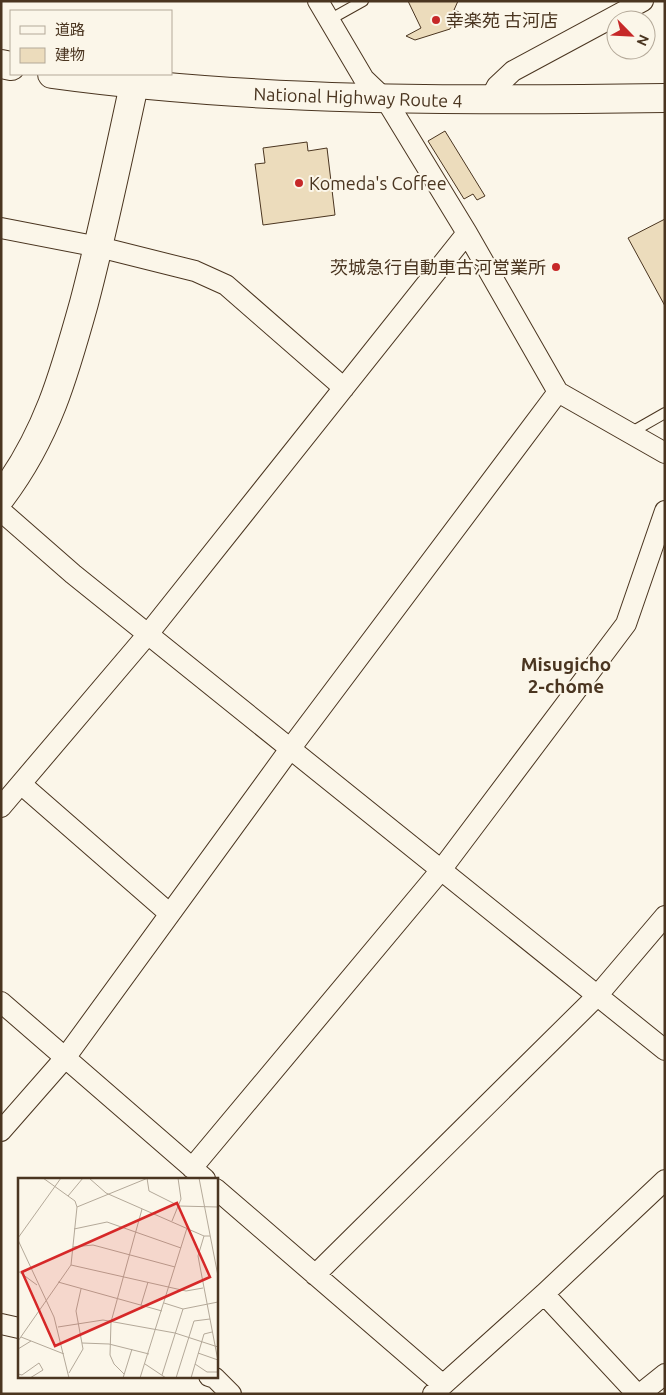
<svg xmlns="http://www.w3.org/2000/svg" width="666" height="1395" font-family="Ubuntu,'Noto Sans JP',sans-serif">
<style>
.building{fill:#ecdcbc;stroke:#4a3520}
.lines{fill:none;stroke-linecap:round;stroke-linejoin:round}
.lane-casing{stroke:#4a3520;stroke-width:12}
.street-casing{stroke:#4a3520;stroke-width:22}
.secondary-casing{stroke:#4a3520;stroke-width:30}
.highway-casing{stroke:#4a3520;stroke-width:30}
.lane{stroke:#fbf6e9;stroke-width:10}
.street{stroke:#fbf6e9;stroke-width:20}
.secondary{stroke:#fbf6e9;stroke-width:28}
.highway{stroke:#fbf6e9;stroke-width:28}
.poi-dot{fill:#c62828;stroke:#fbf6e9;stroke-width:2}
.labels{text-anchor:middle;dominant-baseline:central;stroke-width:4;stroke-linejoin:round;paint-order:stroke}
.poi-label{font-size:18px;fill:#4a3520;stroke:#fbf6e9;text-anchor:start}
.street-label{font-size:18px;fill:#4a3520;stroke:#fbf6e9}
.neighbourhood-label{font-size:19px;font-weight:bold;fill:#4a3520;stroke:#fbf6e9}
.inset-road{fill:none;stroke:#b4a999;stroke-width:1}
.view{fill:#d62828;fill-opacity:0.15;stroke:#d62828;stroke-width:2.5}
.inset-edge{fill:none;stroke:#4a3520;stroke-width:2.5}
</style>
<rect width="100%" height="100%" fill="#fbf6e9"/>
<path class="building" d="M408 1H458L454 10 459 12 450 29 415 40 406 36 421 28Z
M445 131 485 196 477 200 473 194 464 199 428 141Z
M307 142 308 151 327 148 335 215 263 225 255 164 265 163 263 148Z
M665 219V306L628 238Z"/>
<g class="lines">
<g class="lane-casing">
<path id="lane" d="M329 20 363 1
M630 433 665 413"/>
</g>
<g class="street-casing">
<path id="street" d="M318 1 364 79 386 100 467 233 558 392 665 453
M489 101 497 86 513 71 643 1
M1 228 99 247 195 271 226 285 344 388
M1 511 73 574 665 1050
M21 784 170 914
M1 807 148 634 467 233
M1 1002 205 1179
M1 1131 65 1058 290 749 558 392
M192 1168 441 870 626 624 665 511
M216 1189 443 1385
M315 1275 597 996 665 916
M544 1294 637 1394
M1 1324 19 1328
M209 1376 215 1378 231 1394
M433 1394 544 1294 665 1180
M640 1394 665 1374"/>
</g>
<g class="secondary-casing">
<path id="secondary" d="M1 497C47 436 64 375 84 303 103 231 118 158 134 85"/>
</g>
<g class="highway-casing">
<path id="highway" d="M1 64 11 66
M52 74C256 102 460 101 665 98"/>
</g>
<use href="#lane" class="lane"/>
<use href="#street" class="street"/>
<use href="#secondary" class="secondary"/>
<use href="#highway" class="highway"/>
</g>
<g class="poi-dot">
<circle cx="436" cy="20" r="5"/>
<circle cx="299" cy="183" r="5"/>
<circle cx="556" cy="267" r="5"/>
</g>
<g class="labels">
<g class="poi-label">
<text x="446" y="20">幸楽苑 古河店</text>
<text x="309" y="183">Komeda's Coffee</text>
<text x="546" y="267" text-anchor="end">茨城急行自動車古河営業所</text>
</g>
<g class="street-label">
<text transform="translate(358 97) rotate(2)">National Highway Route 4</text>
</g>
<g class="neighbourhood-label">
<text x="566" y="664">Misugicho<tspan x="566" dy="22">2-chome</tspan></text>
</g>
</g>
<g transform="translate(18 1178)">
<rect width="200" height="200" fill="#fbf6e9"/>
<path class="inset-road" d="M71 0 88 15 186 58H192M129 0 131 13 161 28 200 29M181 0 200 98M50 18 65 0M59 29 130 0M154 43 163 21 160 0M56 51 89 44 163 70M186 58 180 78 200 183M0 60 43 0M0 62 36 139 51 200M55 69 75 67 157 89M53 87 168 113 185 110M0 93 19 107M40 104 144 133M146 125 165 131M123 127 130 104M40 149 85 142 157 155 200 169M3 159 46 176M0 163 53 87 59 29 57 23 25 0M64 165 91 166 131 176M0 171 13 163M180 175 200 182M127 186 148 200M177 186 189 194H200M51 195 65 171 58 133 63 111M0 196 4 197 21 185 25 192 12 200M106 196 96 186 92 177 93 144 124 31M144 197 165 131 200 124M105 200 114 171M122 200 169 50M158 200 176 143 192 141M173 200 186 156 194 154"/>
<path class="view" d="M159 25 192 99 37 168 4 94Z"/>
<rect width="200" height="200" class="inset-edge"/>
</g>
<rect width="666" height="1395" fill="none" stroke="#4a3520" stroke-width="5"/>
<rect x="10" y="10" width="162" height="65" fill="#fbf6e9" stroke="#b4a999"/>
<rect x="20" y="26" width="25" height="8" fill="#fbf6e9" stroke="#b4a999"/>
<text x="55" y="35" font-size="15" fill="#4a3520">道路</text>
<rect x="20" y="48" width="25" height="15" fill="#ecdcbc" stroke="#b4a999"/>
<text x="55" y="60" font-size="15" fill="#4a3520">建物</text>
<g transform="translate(631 35) rotate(114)"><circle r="24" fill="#fbf6e9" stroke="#b4a999"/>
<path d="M0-4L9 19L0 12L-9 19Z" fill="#c62828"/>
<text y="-8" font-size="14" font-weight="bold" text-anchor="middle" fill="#4a3520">N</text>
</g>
</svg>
